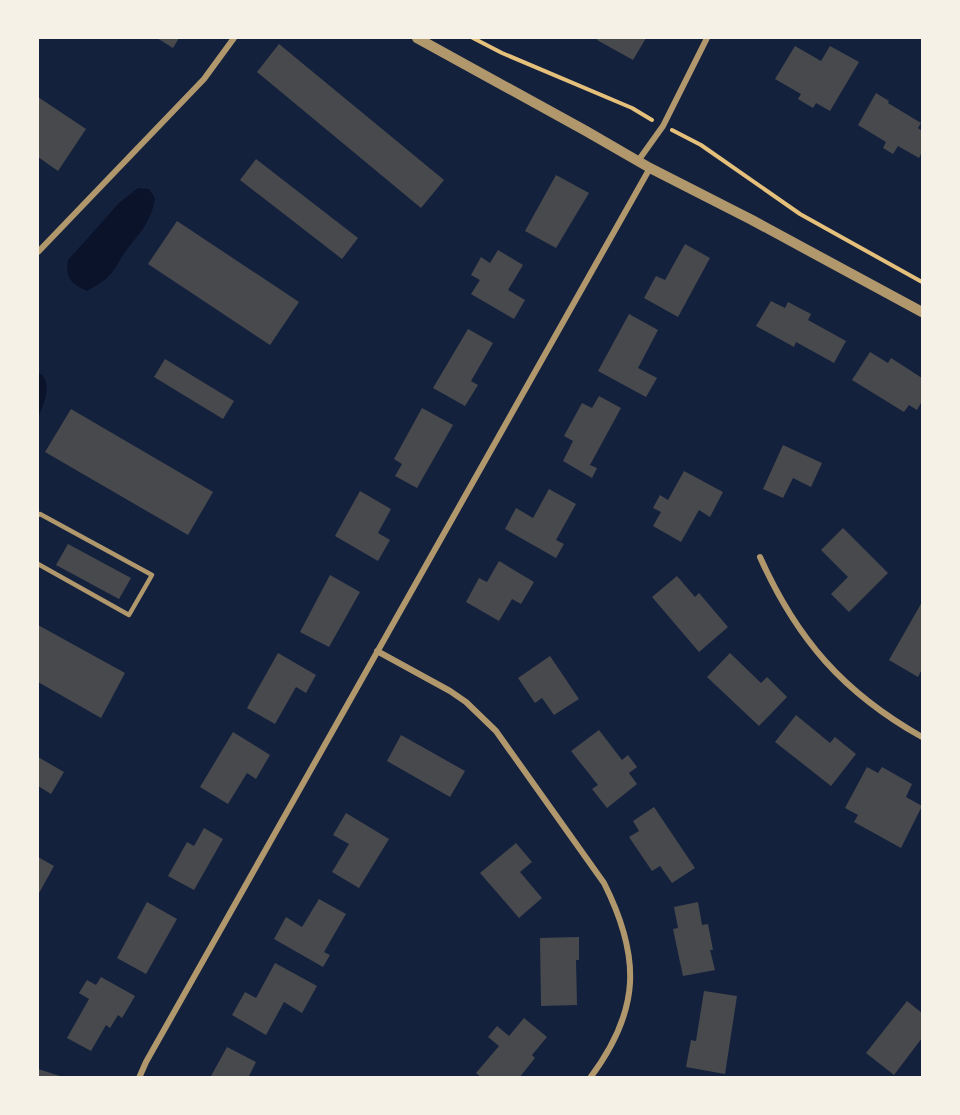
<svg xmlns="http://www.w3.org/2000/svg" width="960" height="1115" font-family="Lato,sans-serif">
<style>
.water{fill:#0b132b}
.building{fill:#48494c}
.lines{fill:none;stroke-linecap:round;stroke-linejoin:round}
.path{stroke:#e5c07b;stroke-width:4}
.service{stroke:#b1986c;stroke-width:4.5}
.minor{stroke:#b1986c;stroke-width:6}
.tertiary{stroke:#b1986c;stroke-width:10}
</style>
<rect width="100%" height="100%" fill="#14213d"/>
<path class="water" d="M138 188 149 189 155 198C151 223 140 232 126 251 121 257 118 265 113 271 107 280 96 286 87 291 71 284 65 278 68 260L119 203Z
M38 372C54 382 44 404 38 418Z"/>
<path class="building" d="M157 38H179L173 48Z
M598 38H646L633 60 597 40Z
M279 44 444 180 421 208 257 72Z
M795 46 821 61 830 46 859 62 830 111 816 103 813 108 798 99 801 94 775 79Z
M876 93 889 101 888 103 921 123 918 128 922 131V152L919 158 898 146 893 154 883 148 886 142 858 125Z
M38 97 86 129 58 171 38 157Z
M256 159 358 238 342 259 240 180Z
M556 175 589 193 556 248 525 231Z
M177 221 299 302 270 345 148 264Z
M685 244 710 258 678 317 644 298 656 276 665 280Z
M498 250 523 265 508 290 525 300 514 319 471 294 480 280 471 275 481 257 490 263Z
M771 301 785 308 788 302 811 314 808 320 846 341 834 363 796 342 794 347 756 326Z
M629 314 658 330 638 368 657 378 646 397 598 371Z
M468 329 493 343 471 381 478 385 465 406 433 388Z
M870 352 888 363 891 358 922 378V401L917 410 909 405 904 412 852 380Z
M165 359 234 401 223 419 154 377Z
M599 396 621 408 590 465 597 468 592 478 563 461 573 441 564 436 582 403 592 408Z
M422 408 453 425 417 488 395 476 402 464 394 459Z
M71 409 213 492 188 535 45 452Z
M783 445 822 463 811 487 793 478 783 498 763 489Z
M684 471 723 492 710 517 699 510 681 542 653 526 661 512 653 508 660 495 668 500Z
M549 489 576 504 556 540 564 544 556 558 505 529 516 508 533 518Z
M360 491 391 509 378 533 390 540 378 561 335 536Z
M843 528 888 573 849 612 831 594 848 577 821 550Z
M68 544 131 578 119 599 56 565Z
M499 561 534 582 521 604 512 599 499 621 466 602 479 578 487 582Z
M330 575 360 592 329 647 300 632Z
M677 576 695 597 699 593 728 627 699 652 652 597Z
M922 602V669L918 677 889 660Z
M38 625 125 673 101 718 38 682Z
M278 653 316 675 306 693 296 687 275 724 247 708Z
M730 653 761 683 767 677 787 697 759 726 707 677Z
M550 656 579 699 554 715 542 698 535 703 518 678Z
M796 715 830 743 835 737 856 754 831 786 775 742Z
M599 730 622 760 628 755 637 767 629 773 637 784 607 808 592 789 598 785 571 751Z
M233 732 270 755 256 779 247 773 228 804 200 787Z
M401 735 465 771 450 797 387 761Z
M38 757 64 772 51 794 38 786Z
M867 767 878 773 882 767 912 784 906 797 922 806 901 848 854 822 858 815 845 808Z
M654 807 695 868 672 883 660 866 652 871 629 837 639 831 633 821Z
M346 813 389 839 359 888 332 872 349 844 333 835Z
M204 828 223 839 194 890 168 876 187 842 194 846Z
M516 843 532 862 520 872 542 898 519 918 480 873Z
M38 857 54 866 38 895Z
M319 899 346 914 324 952 330 955 323 967 274 939 286 917 302 927Z
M147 902 177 919 146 974 117 958Z
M698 902 702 925 708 924 713 950H710L715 970 683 976 673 929 678 928 674 907Z
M579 937V960H576L577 1005 541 1006 540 938Z
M275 963 317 986 302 1013 284 1002 266 1035 232 1015 245 992 256 998Z
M101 977 135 996 122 1018 118 1015 110 1028 106 1025 91 1051 67 1038 89 999 79 993 87 980 96 985Z
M704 991 737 996 725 1074 686 1067 691 1040 696 1041Z
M907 1001 922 1013V1038L894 1075 866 1053Z
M524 1018 547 1037 532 1055 535 1058 519 1078H482L476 1073 499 1046 488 1037 497 1026 509 1036Z
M227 1047 256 1062 248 1078H210Z
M38 1069 63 1077V1078H38Z"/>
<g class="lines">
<path class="path" d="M473 38 502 53 632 108 652 120
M672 130 701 145 800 214 922 282"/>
<path class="service" d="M38 515 40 514 152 575 129 615 38 564"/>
<path class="minor" d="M638 161 663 126 707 38
M38 252 204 79 234 38
M760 557C797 640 844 693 922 737
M377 651 450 691 466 702 496 731 604 883C641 957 641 1010 590 1078
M139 1078 146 1062 650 168"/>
<path class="tertiary" d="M417 38 586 131 650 168 752 220 922 312"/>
</g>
<rect width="960" height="1115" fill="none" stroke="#f6f1e7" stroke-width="78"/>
</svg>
